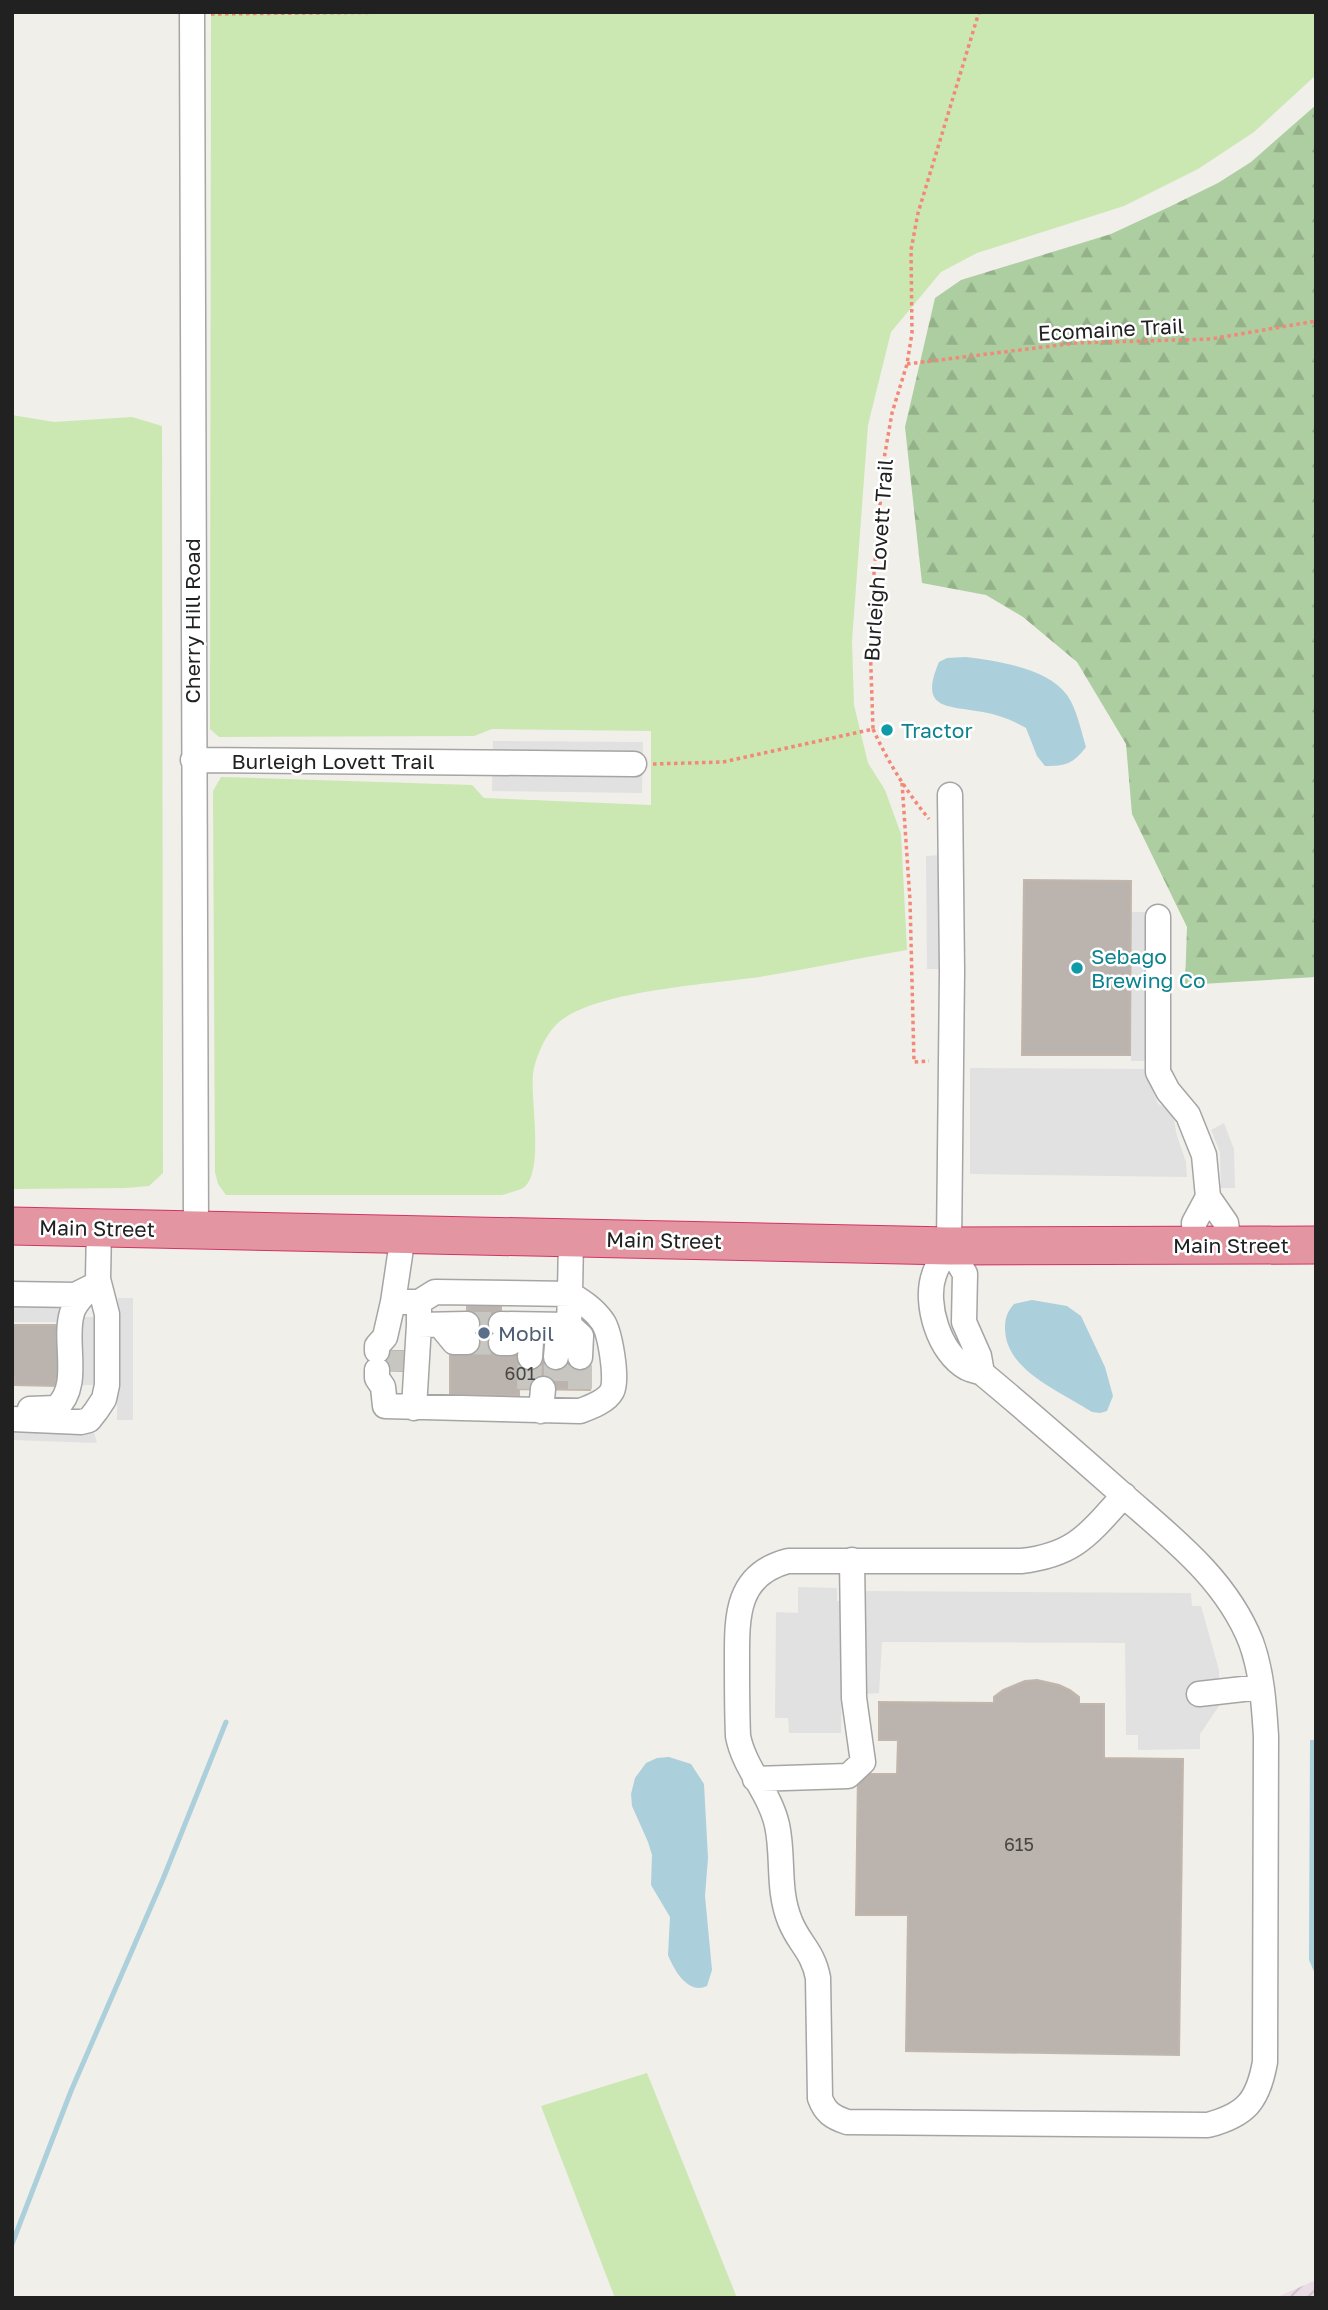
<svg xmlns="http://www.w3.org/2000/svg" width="1328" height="2310" font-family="'Golos Text',sans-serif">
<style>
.industrial{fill:url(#industrial-furrows)}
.grass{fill:#cbe7b2}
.forest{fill:url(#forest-firs)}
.parking{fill:#e1e1e1}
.water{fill:#accfdc}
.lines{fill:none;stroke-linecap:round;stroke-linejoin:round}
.stream{stroke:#accfdc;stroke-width:5}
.building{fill:#bbb4ae;stroke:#c2b6ac;stroke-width:2}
.minor-tunnel{stroke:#c7c6c1;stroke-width:24;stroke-dasharray:24 12;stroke-linecap:butt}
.minor-casing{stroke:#a5a5a5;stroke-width:27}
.highway-casing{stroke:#d23364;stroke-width:39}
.path{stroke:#f28978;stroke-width:3.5;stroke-dasharray:3.5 3.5;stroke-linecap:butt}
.minor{stroke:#fff;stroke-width:24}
.highway{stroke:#e396a1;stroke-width:37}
.culture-dot{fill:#0f9aa8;stroke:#fff;stroke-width:2.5}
.service-dot{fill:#5c6f8a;stroke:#fff;stroke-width:2.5}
.labels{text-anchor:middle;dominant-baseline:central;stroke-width:5;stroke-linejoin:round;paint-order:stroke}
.number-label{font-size:18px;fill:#484644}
.street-label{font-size:21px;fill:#212121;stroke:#fff}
.culture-label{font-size:21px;fill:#0d838f;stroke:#fff;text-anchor:start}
.service-label{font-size:21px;fill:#4e5e75;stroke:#fff;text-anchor:start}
</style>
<defs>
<pattern id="industrial-furrows" width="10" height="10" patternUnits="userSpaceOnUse" patternTransform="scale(1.75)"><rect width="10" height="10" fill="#eadbe6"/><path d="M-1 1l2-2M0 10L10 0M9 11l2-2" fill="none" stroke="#c8bcc5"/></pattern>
<pattern id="forest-firs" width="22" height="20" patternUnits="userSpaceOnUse" patternTransform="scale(1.75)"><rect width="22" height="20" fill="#accea0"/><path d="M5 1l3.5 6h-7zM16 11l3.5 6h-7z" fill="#94b18a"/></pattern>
</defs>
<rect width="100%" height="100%" fill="#f1efe9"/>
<path class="industrial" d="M1316 2280V2298H1275Z"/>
<path class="grass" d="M211 12H1316V75L1254 132 1198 169 1124 206 977 253 941 272 891 332 868 425 852 641 854 705 868 763 885 790 901 834 907 950C859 958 813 968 765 976 714 984 596 990 559 1022 546 1033 535 1058 533 1074 530 1099 545 1173 523 1188 518 1191 508 1193 502 1195H226L218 1184 215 1172 213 791 221 777 472 785 484 798 651 805V731L492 729 474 736 219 737 210 729Z
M12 415 54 422 132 417 162 426 163 1173 149 1186 125 1188 12 1189Z
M647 2073 737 2298H615L541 2106Z"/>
<path class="forest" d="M1316 105V977L1185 985 1187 927 1132 814 1126 744 1077 662 1023 617 986 595 922 583 905 427 935 298 961 280 1111 234 1169 207 1218 183 1251 162Z"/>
<path class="parking" d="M493 741 643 742 642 793 492 791Z
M942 855 944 969H927L926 856Z
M1130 912H1148L1149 1061H1131Z
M970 1068 1144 1069 1158 1104 1172 1110 1177 1136 1186 1162 1187 1177 970 1174Z
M1224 1123 1234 1149 1235 1188H1221L1220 1152 1211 1130Z
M118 1298H133V1420H117Z
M12 1305H61V1322H12Z
M81 1317H94V1385H81Z
M12 1424 92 1426 97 1443 12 1440Z
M798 1587 837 1588V1601H843L841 1733H789L788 1718H775L776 1612 798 1613Z
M865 1591 1191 1593 1192 1606H1201L1219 1670V1706L1200 1734V1749L1138 1750V1735H1126L1125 1643 882 1642 879 1693 865 1694Z"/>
<path class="water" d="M966 657C997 661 1047 668 1067 695 1077 709 1081 731 1086 747 1073 764 1066 766 1045 766L1037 756 1026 728C1012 720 999 715 983 712 948 705 918 711 939 662L947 658Z
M1032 1300 1067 1306 1081 1316 1105 1367 1113 1396 1107 1411 1100 1413 1092 1412C1060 1391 1006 1371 1005 1329 1005 1318 1007 1312 1014 1304Z
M1310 1740H1316V1976L1309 1960Z
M669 1757 691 1764 704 1784 708 1858 705 1896 712 1970 707 1986C688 1995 674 1970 668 1955L670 1917 651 1885 652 1855 648 1842 632 1806 631 1794 635 1778 646 1763 657 1758Z"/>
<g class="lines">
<path class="stream" d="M12 2244 71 2091 163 1879 226 1722"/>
</g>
<path class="building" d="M1024 880 1131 881 1130 1055H1022Z
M467 1304H501V1348H467Z
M12 1325H61V1379H56V1386L15 1385V1378H12Z
M450 1350 519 1351V1357H590V1390L519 1389V1395H450Z
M369 1351H403L402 1371 368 1370Z
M1037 1680 1059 1685 1070 1690 1079 1697V1704H1104V1758L1183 1759 1179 2055 906 2051 908 1915H856L858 1774H897L898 1740H879V1702L994 1703V1697L1003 1690 1025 1681Z"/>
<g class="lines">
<path class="minor-tunnel" d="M467 1324H501
M467 1342 501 1343
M556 1357V1390
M392 1371V1351
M529 1389 530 1357
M580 1389V1357"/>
<g class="minor-casing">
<path id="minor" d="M192 12 196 1230
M193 760 634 764
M950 795 952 971 949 1246C944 1255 937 1265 934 1275 924 1303 939 1353 967 1368 971 1370 977 1371 982 1373 1030 1413 1077 1454 1123 1495 1172 1538 1226 1579 1251 1642 1262 1672 1264 1705 1266 1736L1265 2062C1258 2101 1246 2115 1208 2125L847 2122C832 2117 825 2112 820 2098L818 1978C813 1951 799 1944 790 1921 777 1890 784 1856 777 1825 770 1793 744 1768 738 1736 737 1712 737 1689 737 1666 737 1620 734 1575 788 1561H1021C1075 1555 1089 1534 1124 1495
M1158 917V1072L1168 1091 1188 1115 1204 1155 1208 1197 1194 1223 1195 1245
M1208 1197 1226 1223 1229 1244
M403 1235 393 1302H419L435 1292 570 1294 571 1238
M949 1246 965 1274 964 1322 979 1356 982 1373
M12 1294 75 1295 93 1286
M419 1310V1325L467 1324
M440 1325 454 1342H467
M569 1325 581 1336 580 1357
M501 1343H510L527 1325
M377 1351V1346L385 1337 393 1302
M530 1357 532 1325
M556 1357 559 1325
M377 1370V1378L383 1387 385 1406 580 1411C591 1407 607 1401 612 1391 618 1379 610 1333 603 1322 594 1309 583 1302 570 1294L569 1325 501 1324
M414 1408 419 1325
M30 1409 56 1408C82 1386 63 1342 72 1313 74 1304 82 1297 87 1291
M541 1411 543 1389
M12 1419 81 1422 89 1420 96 1411 104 1399 107 1385V1314L98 1279 99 1227
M1199 1694 1261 1687
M755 1779 848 1776 863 1762 854 1698 852 1560"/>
</g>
<g class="highway-casing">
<path id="highway" d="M12 1226 949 1246 1316 1245"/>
</g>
<path class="path" d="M211 14 407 12
M907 364 1076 343 1211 339 1316 321
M873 729C888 762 906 791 929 819
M653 764 723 762 873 729 870 641 872 596 884 459 892 413 907 364 912 333 911 250 918 213 979 12
M902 783 910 900 914 1062 929 1061"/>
<use href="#minor" class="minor"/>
<use href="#highway" class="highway"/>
</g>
<g class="culture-dot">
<circle cx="887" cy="730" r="7"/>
<circle cx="1077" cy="968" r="7"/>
</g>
<circle class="service-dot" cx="484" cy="1333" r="7"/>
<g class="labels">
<g class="number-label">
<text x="520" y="1373">601</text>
<text x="1019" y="1844">615</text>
</g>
<g class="street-label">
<text transform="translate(1111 329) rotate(-3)">Ecomaine Trail</text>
<text transform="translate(878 560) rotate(-86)">Burleigh Lovett Trail</text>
<text transform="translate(192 621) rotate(-90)">Cherry Hill Road</text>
<text x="333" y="761">Burleigh Lovett Trail</text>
<text transform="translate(97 1228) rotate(1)">Main Street</text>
<text transform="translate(664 1240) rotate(1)">Main Street</text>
<text x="1231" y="1245">Main Street</text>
</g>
<g class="culture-label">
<text x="901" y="730">Tractor</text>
<text x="1091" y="956">Sebago<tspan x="1091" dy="24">Brewing Co</tspan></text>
</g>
<g class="service-label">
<text x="498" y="1333">Mobil</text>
</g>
</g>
<rect width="1328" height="2310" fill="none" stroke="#212121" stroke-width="28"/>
</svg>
